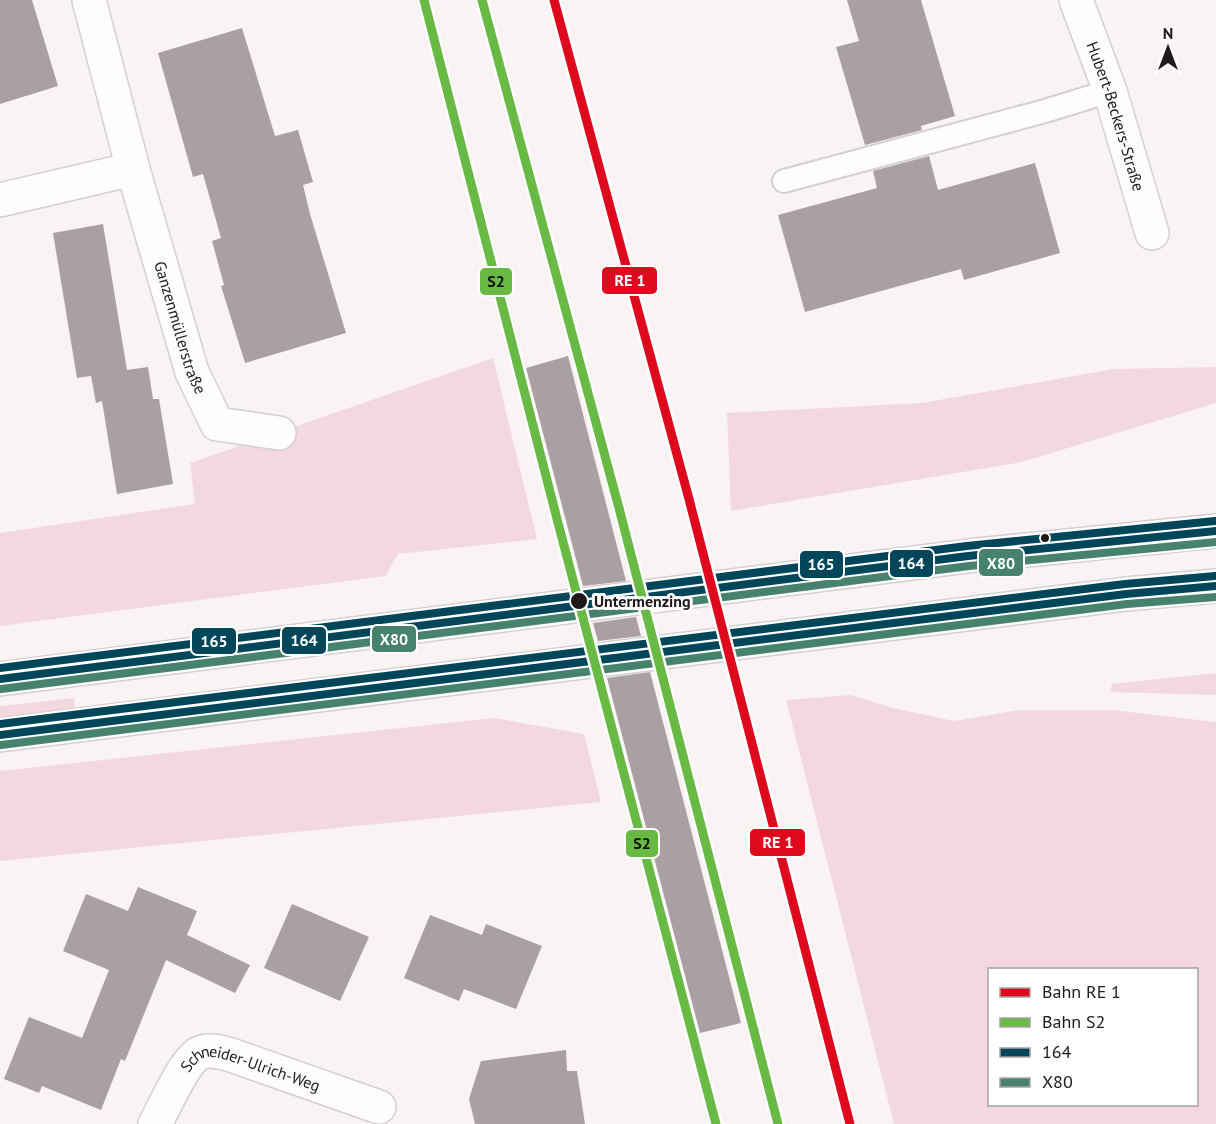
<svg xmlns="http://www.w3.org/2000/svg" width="1216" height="1124" font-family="'PT Sans',sans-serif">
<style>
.green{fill:#f3d9df;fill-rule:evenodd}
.building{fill:#aa9fa2}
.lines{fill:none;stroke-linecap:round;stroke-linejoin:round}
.service-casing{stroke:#d5cfd0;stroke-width:26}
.minor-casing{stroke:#d5cfd0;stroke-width:36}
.secondary-casing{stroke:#d5cfd0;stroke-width:36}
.service{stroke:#fefdfd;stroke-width:22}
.minor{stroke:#fefdfd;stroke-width:33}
.secondary{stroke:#fefdfd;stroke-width:33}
.bus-1-casing{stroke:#fff;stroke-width:12}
.bus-2-casing{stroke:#fff;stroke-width:12}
.bus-3-casing{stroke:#fff;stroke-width:12}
.bus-1{stroke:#00465a;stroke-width:8}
.bus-2{stroke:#46826e;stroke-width:8}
.bus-3{stroke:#00465a;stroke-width:8}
.rail-1-casing{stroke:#fff;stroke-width:14}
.rail-2-casing{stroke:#fff;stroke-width:14}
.rail-1{stroke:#df091d;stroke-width:9}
.rail-2{stroke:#68ba45;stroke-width:9}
.bus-dot{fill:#1f191b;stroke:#fff;stroke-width:2}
.labels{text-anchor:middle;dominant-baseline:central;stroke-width:6;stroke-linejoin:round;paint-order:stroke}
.street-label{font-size:16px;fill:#1f191b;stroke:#fff}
.stop-label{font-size:16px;font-weight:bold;fill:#1f191b;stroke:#fff;text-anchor:start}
.line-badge{stroke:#fff;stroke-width:2}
.badge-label{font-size:16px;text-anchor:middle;font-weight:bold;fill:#fff}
.pale-badge-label{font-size:16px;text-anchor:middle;font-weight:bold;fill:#111}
</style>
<rect width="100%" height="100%" fill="#faf3f4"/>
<path class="green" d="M493 358 537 539 398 554 386 576 0 626V533L195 504 190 463Z
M1216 367V403L1022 462 731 511 727 413 922 403 1114 369Z
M1216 673V695L1110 692 1112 684Z
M851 695 893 708 954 721 1019 710H1112L1216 722V1124H894L786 700ZM990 970H1196V1104H990Z
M74 698 75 712 0 720V706Z
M494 718 584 734 601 802 0 861V771Z"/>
<path class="building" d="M0 0H32L58 86 0 104Z
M847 0H921L955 116 921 126 922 130 865 145 836 47 859 41Z
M242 28 275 136 298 130 313 182 303 185 310 214 346 333 245 363 221 286 224 285 212 241 221 238 203 174 193 177 158 53Z
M929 156 938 190 1035 163 1060 253 964 280 961 269 805 312 778 215 877 188 873 171Z
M103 224 127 370 148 367 153 399H159L173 484 117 494 102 401 96 403 91 376 77 378 53 233Z
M568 356 626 581 583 586 526 368Z
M636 617 641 636 598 641 593 623Z
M650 672 741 1023 700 1033 607 678Z
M138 887 197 911 187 935 250 965 235 993 166 960 125 1061 121 1059 101 1110 42 1086 39 1093 4 1079 29 1017 82 1038 109 970 63 951 86 894 128 911Z
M292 904 369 937 340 1001 264 968Z
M430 915 482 935 486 924 542 946 516 1009 464 989 459 1001 404 978Z
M566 1050 567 1071H577L585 1124H475L469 1099 481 1061Z"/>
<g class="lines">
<g class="service-casing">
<path id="service" d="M784 181 1045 111 1110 91"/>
</g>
<g class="minor-casing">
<g id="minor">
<path id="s1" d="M89 0 133 169 192 372 217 424 279 433"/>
<path id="s2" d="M1076 0 1110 91 1152 233"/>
<path d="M0 200 133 169"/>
<path id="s3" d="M155 1124C164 1108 184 1062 198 1054 208 1048 220 1052 231 1055L379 1107"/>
</g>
</g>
<g class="secondary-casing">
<path id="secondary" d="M0 679 968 556 1216 531
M0 735 1126 594 1216 586"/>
</g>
<use href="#service" class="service"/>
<use href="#minor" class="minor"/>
<use href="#secondary" class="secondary"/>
<g class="bus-1-casing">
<path id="bus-1" d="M0 679 968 556 1216 531
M0 735 1126 594 1216 586"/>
</g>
<g class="bus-2-casing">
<path id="bus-2" d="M1 689 969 566 1216 542
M1 745 1127 604 1216 597"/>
</g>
<g class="bus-3-casing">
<path id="bus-3" d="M0 668 967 546 1215 521
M0 724 1125 584 1215 576"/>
</g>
<use href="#bus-1" class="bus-1"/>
<use href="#bus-2" class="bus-2"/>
<use href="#bus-3" class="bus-3"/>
<g class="rail-1-casing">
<path id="rail-1" d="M554 0 689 499 850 1124"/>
</g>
<g class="rail-2-casing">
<path id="rail-2" d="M424 0 557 519 716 1124
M482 0 619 508 778 1124"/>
</g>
<use href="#rail-1" class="rail-1"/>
<use href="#rail-2" class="rail-2"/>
</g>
<g class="bus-dot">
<circle cx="1045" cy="538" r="5"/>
<circle cx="579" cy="601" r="9"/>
</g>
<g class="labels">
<g class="street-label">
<text stroke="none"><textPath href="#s2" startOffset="123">Hubert-Beckers-Straße</textPath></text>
<text stroke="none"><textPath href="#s1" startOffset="340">Ganzenmüllerstraße</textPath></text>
<text stroke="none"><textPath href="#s3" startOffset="136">Schneider-Ulrich-Weg</textPath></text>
</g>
<g class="stop-label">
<text x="594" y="601">Untermenzing</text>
</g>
</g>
<g class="line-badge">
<rect x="601" y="266" width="57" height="29" rx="6" fill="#df091d"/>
<rect x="479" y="267" width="34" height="29" rx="6" fill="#68ba45"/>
<rect x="978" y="548" width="46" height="29" rx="6" fill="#46826e"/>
<rect x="889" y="549" width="45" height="29" rx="6" fill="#00465a"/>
<rect x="799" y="550" width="45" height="29" rx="6" fill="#00465a"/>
<rect x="371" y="625" width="46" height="28" rx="6" fill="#46826e"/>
<rect x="281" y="626" width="46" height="29" rx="6" fill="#00465a"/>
<rect x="191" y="627" width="46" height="28" rx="6" fill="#00465a"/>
<rect x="749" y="828" width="57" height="29" rx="6" fill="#df091d"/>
<rect x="625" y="829" width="34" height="29" rx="6" fill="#68ba45"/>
</g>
<g class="badge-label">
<text x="630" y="286">RE 1</text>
<text x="1001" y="569">X80</text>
<text x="911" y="569">164</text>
<text x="821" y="570">165</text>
<text x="394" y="645">X80</text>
<text x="304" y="646">164</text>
<text x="214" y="647">165</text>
<text x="778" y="848">RE 1</text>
</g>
<g class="pale-badge-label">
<text x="496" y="287">S2</text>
<text x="642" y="849">S2</text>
</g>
<rect x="988" y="968" width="210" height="138" fill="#ffffff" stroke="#a5a3a4" stroke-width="1.5"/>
<rect x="1000" y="988" width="30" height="9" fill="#df091d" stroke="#a5a3a4" stroke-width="1.5"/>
<text x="1042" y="998" font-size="18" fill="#1f191b">Bahn RE 1</text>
<rect x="1000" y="1018" width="30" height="9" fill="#68ba45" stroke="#a5a3a4" stroke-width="1.5"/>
<text x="1042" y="1028" font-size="18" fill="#1f191b">Bahn S2</text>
<rect x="1000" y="1048" width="30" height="9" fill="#00465a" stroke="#a5a3a4" stroke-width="1.5"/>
<text x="1042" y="1058" font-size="18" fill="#1f191b">164</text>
<rect x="1000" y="1078" width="30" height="9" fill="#46826e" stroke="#a5a3a4" stroke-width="1.5"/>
<text x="1042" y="1088" font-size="18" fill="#1f191b">X80</text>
<g transform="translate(1168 48)" stroke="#ffffff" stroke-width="4.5" paint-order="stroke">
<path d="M0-4.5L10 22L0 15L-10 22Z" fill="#1f191b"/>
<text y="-9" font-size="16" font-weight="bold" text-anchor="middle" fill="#1f191b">N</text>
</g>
</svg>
